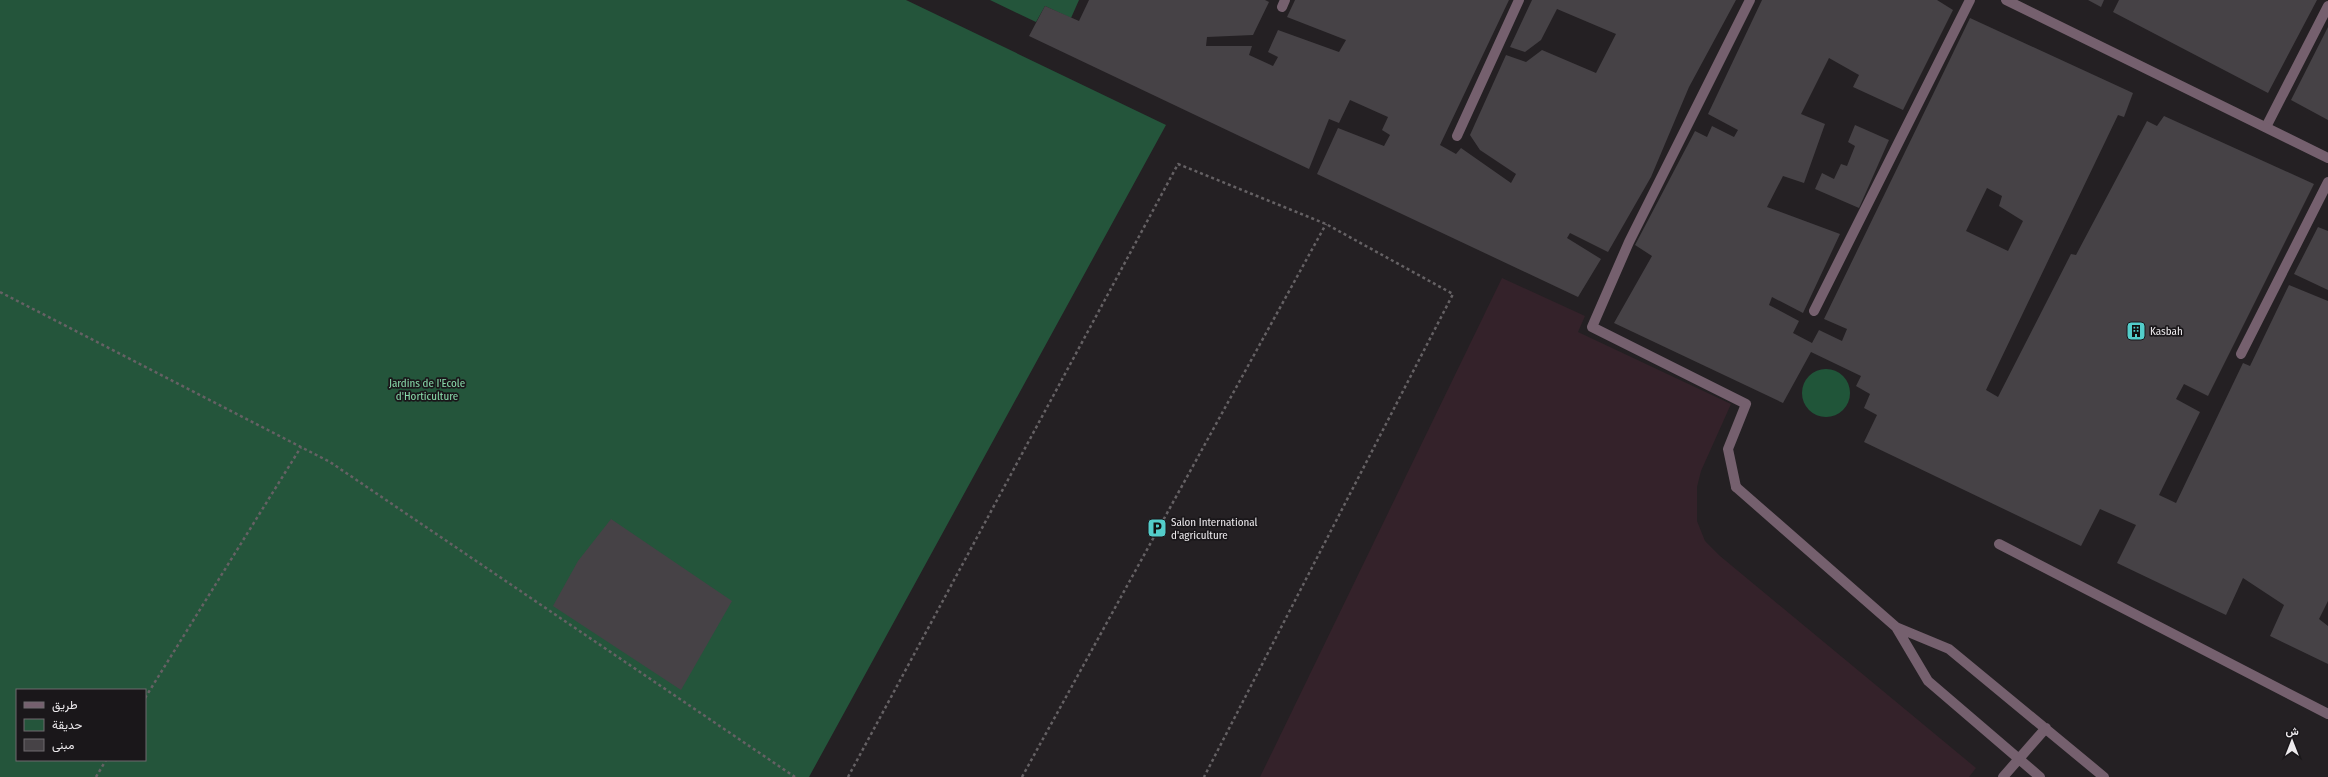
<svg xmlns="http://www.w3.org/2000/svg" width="2328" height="777" font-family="'Fira Sans Condensed',Vazirmatn,sans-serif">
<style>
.industrial{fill:#34222a}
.green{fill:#24553b;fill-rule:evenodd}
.forest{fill:#205539}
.building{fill:#464246;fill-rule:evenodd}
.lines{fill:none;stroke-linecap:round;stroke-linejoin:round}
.path{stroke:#656164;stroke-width:2.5;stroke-dasharray:3 3;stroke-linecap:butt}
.service{stroke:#75606e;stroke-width:10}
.pedestrian{stroke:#75606e;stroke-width:10}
.minor{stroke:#75606e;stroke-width:10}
.labels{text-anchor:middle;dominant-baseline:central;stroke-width:3.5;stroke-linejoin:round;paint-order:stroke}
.poi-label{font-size:11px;fill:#edeaed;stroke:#1a171a;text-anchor:start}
.park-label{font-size:11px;fill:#89daab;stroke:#1a171a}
</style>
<rect width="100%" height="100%" fill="#242023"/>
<path class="industrial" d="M1502 278 1585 316 1578 332 1731 404 1701 471 1697 487V521L1705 541 1720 556 1976 768 1969 777H1260Z"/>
<path class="green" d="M0 0H906L1166 125 809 777H0ZM17 690H145V760H17Z
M990 0H1079L1071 18 1045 6 1036 22Z"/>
<path class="forest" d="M1802 393a24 24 0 1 1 48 0a24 24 0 1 1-48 0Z"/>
<path class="building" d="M1089 0H1265L1269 2 1253 35 1207 37 1206 46H1252L1249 55 1273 66 1278 57 1268 52 1278 30 1339 52 1346 40 1287 17 1295 0H1509L1440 145 1456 154 1461 148 1511 183 1516 174 1480 150 1470 135 1506 55 1526 62 1542 50 1596 73 1616 34 1557 9 1541 40 1525 52 1510 47 1532 0H1736L1689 87 1651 177 1608 252 1570 233 1567 238 1601 259 1578 297 1317 174 1338 128 1384 146 1390 135 1382 130 1388 117 1350 100 1339 123 1329 119 1309 169 1029 36 1045 6 1079 21Z
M1762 0H1937L1953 10 1903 110 1853 87 1859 75 1829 58 1801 114 1825 124 1804 183 1783 176 1767 207 1840 234 1803 313 1772 297 1769 305 1799 321 1793 333 1812 343 1819 330 1842 341 1847 329 1824 319 1970 18 2133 93 2124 117 2118 115 1986 390 1998 397 2071 254 2076 255 2147 121 2157 126 2164 116 2314 184 2208 396 2184 384 2176 399 2200 412 2159 495 2176 503 2243 363 2250 366 2289 285 2328 301V601L2319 619 2328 626V664L2270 636 2284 605 2243 578 2226 615 2117 563 2136 525 2100 509 2081 546 1864 442 1877 415 1864 408 1870 394 1856 386 1861 376 1811 352 1783 403 1614 323 1652 256 1635 245 1695 131 1707 137 1712 126 1734 137 1738 130 1708 114ZM1987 188 2002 196 1999 206 2023 221 2008 251 1966 231Z
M2088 0H2104L2101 7Z
M2119 0H2317L2268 93 2113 12Z
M2328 27V120L2291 100Z
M1855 125 1889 140 1859 208 1815 189 1822 173 1834 179 1841 164 1847 166 1855 146 1848 142Z
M2318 227 2328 231V290L2294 274Z
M611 519 732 601 681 690 553 606 578 561Z"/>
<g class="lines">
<path class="path" d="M0 292 330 462 795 777
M145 698 301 447
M96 777 106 760
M848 777 1178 164 1326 224 1453 294 1204 777
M1022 777 1326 224"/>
<path class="service" d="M1999 544 2328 714"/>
<path class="pedestrian" d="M1282 7 1285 0
M2266 127 2328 6
M1457 136 1519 0
M1814 311 1970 0
M2241 354 2328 182
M1736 487 1728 449 1746 404 1592 327 1629 242 1750 0"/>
<path class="minor" d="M2006 0 2328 158
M1736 487 1896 627 1928 681 2040 777
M1896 627 1949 649 2104 777
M2003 777 2046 728"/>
</g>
<defs>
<g id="building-square" transform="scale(1)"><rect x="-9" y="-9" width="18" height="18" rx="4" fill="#53cdca" stroke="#1a171a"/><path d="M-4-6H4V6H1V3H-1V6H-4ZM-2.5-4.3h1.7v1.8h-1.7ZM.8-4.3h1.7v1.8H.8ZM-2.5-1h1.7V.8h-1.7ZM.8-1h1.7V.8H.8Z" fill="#111"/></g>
<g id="parking-square" transform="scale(1)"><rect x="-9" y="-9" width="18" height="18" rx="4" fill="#53cdca" stroke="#1a171a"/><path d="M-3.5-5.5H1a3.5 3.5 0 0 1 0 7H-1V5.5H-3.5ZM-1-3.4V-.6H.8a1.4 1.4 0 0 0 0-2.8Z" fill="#111"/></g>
</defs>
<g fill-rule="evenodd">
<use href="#building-square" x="2136" y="331"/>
<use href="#parking-square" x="1157" y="528"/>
</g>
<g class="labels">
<g class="poi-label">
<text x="2150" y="331">Kasbah</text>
<text x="1171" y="522">Salon International<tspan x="1171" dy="13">d'agriculture</tspan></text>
</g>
<g class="park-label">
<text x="427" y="383">Jardins de I'Ecole<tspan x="427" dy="13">d'Horticulture</tspan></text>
</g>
</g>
<rect x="16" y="689" width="130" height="72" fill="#1a171a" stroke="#6e6b6e"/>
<rect x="24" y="702" width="20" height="6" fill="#75606e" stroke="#6e6b6e"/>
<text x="52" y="709" font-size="12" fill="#edeaed">طريق</text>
<rect x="24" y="719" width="20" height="12" fill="#24553b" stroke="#6e6b6e"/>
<text x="52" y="729" font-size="12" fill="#edeaed">حديقة</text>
<rect x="24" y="739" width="20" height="12" fill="#464246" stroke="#6e6b6e"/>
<text x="52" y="749" font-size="12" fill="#edeaed">مبنى</text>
<g transform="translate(2292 741)" stroke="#1a171a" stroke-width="3" paint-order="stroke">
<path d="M0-3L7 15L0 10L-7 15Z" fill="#edeaed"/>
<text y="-6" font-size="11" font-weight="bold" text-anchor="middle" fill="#edeaed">ش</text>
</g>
</svg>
